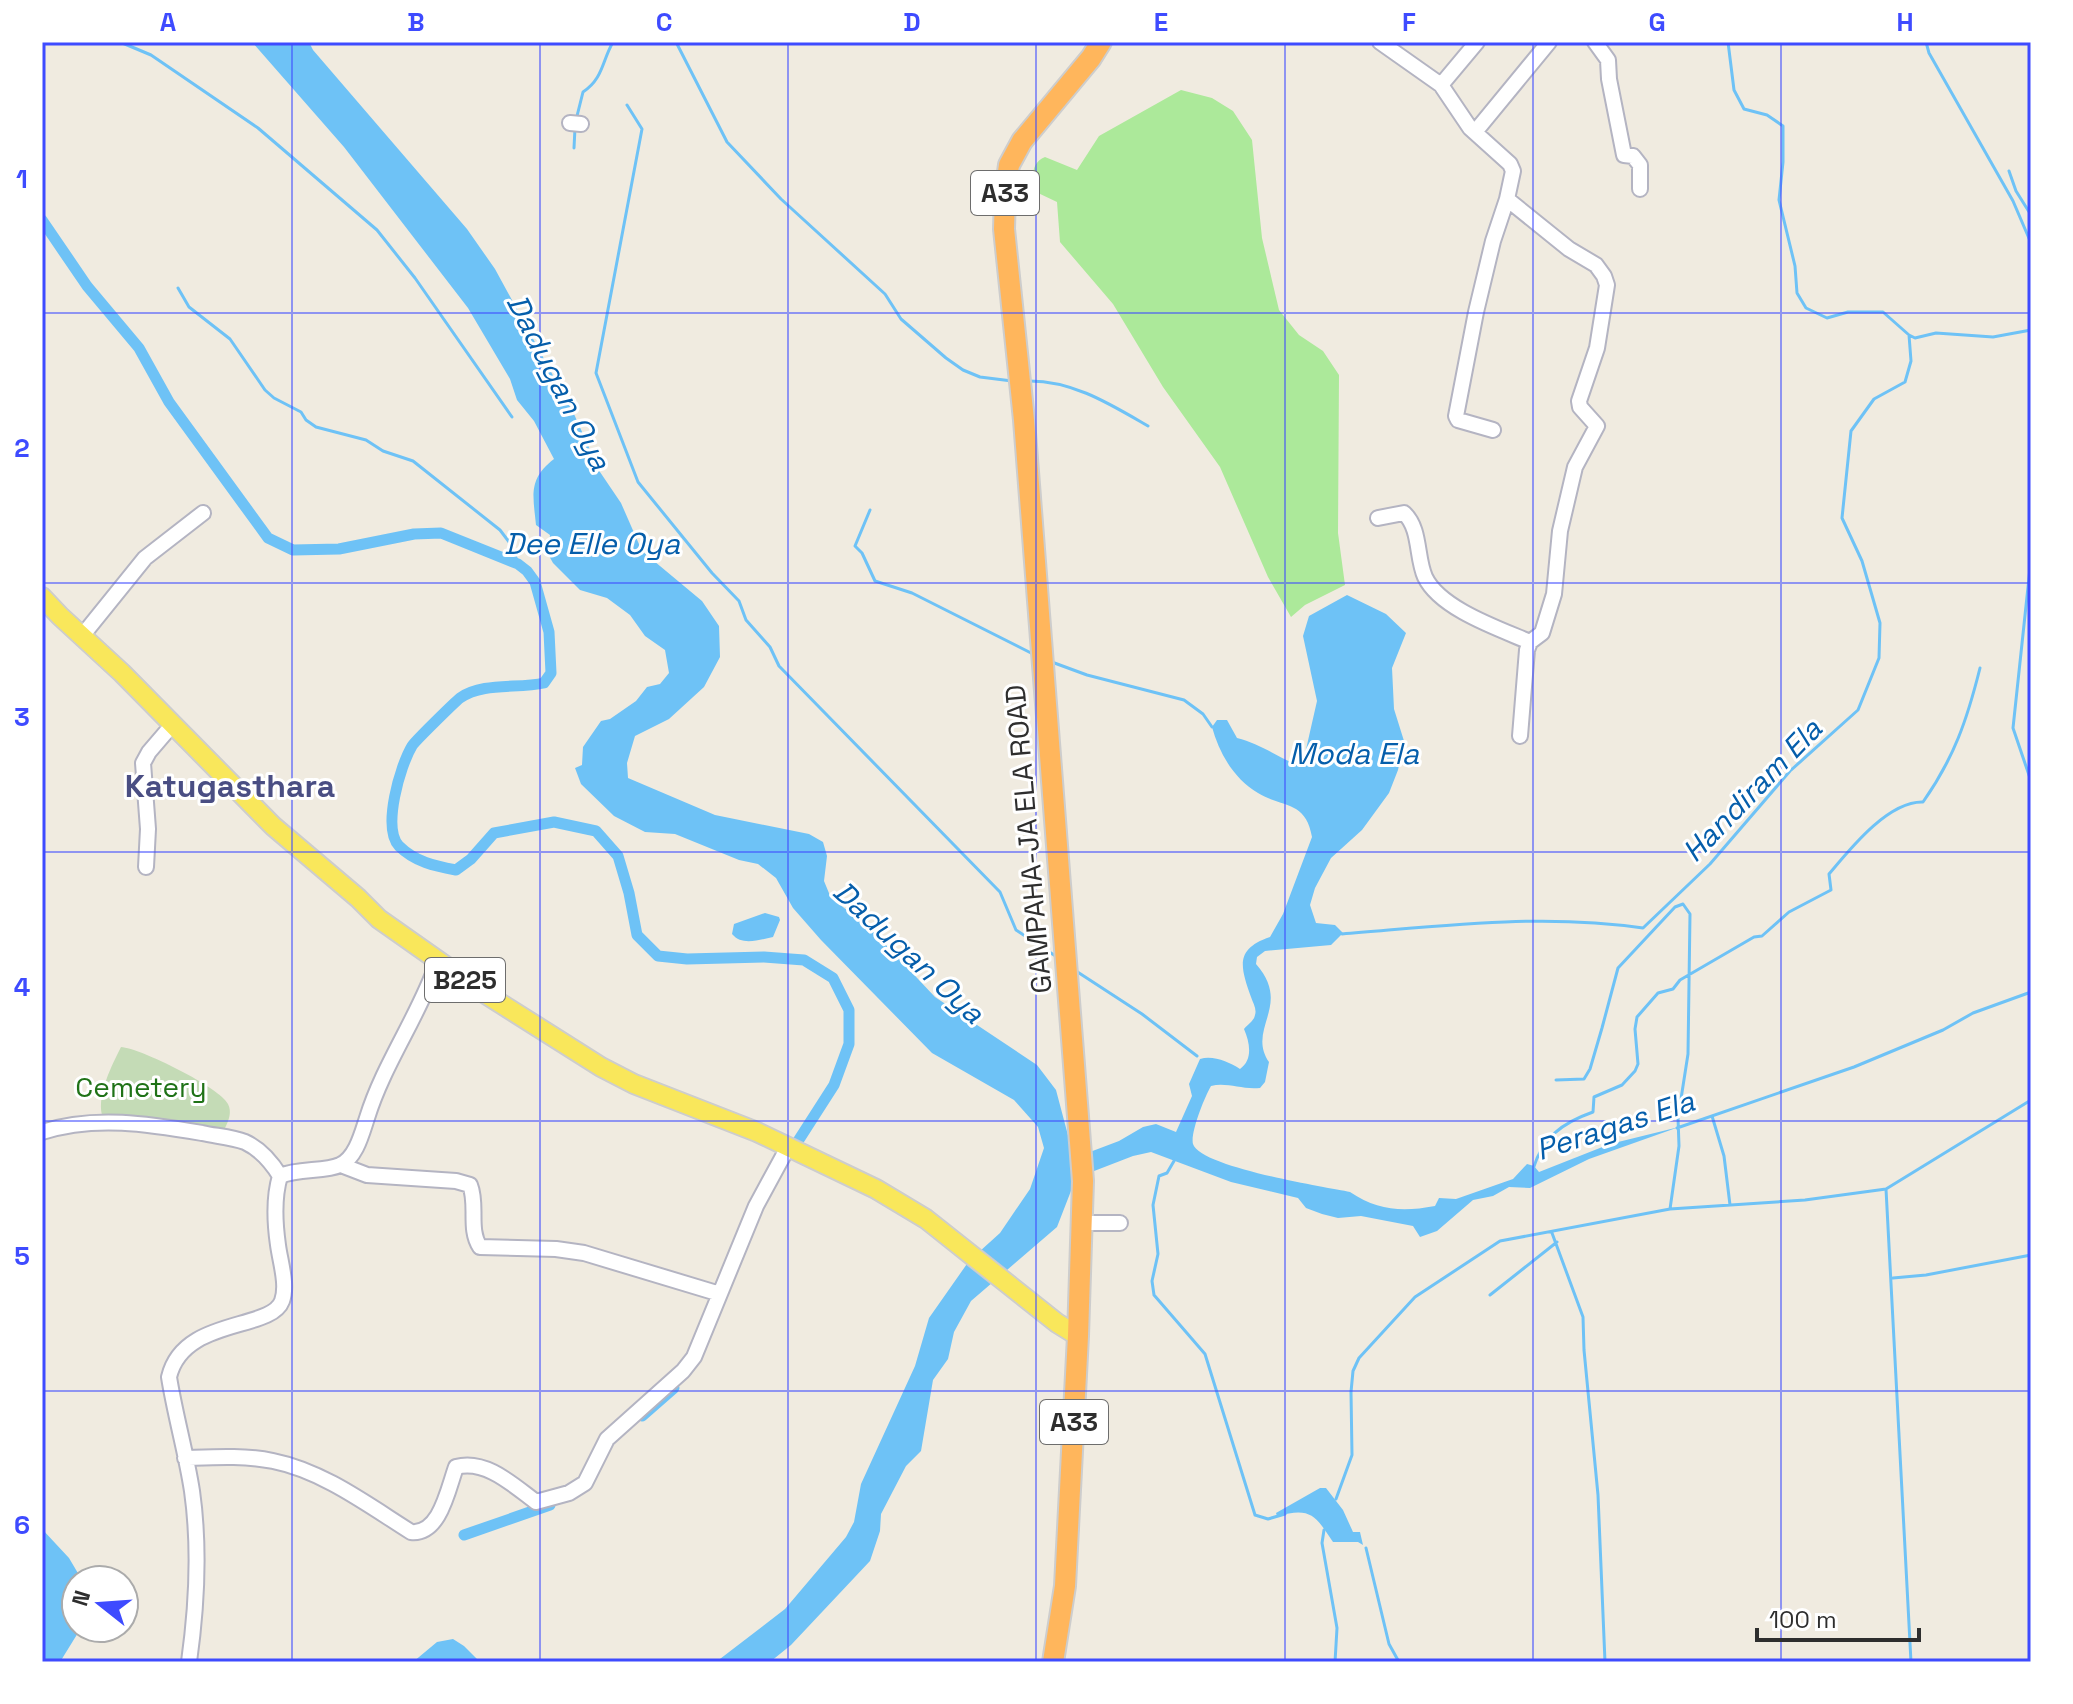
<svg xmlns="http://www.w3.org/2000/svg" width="2073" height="1704" font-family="'Space Grotesk',sans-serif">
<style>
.green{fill:#ace99a}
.cemetery{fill:#c4dbb6}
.water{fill:#6ec2f6}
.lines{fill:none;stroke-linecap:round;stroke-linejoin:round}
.stream{stroke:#6ec2f6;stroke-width:3}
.canal{stroke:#6ec2f6;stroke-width:11}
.minor-casing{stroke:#b4b4c2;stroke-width:18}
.major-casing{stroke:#cdcdcd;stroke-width:22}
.highway-casing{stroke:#cdcdcd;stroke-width:24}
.minor{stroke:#fff;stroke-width:14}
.major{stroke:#f9e75b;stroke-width:18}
.highway{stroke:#ffb65c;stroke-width:20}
.grid{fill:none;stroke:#3e4bff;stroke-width:2;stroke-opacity:0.55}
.labels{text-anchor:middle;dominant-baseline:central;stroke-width:6;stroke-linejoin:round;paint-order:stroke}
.shield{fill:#fff;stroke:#6d6d6d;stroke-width:2}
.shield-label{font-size:26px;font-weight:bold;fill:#2e2e2e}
.street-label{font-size:28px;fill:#2e2e2e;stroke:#fff}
.park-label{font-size:28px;fill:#1f7217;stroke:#fff}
.water-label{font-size:30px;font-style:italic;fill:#055eab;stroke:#fff}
.quarter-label{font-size:32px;font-weight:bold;fill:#4a4e83;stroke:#fff}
.neatline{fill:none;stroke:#3e4bff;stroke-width:3}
.grid-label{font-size:26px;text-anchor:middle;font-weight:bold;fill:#3e4bff}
</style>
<rect width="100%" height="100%" fill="#f0ebe0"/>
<path class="green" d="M1181 90 1212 98 1233 111 1252 140 1262 238 1279 310 1299 335 1323 351 1339 375 1338 533 1345 585 1305 605 1291 617 1268 577 1220 467 1163 387 1113 304 1060 242 1057 202 1036 192C1032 179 1030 163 1045 157L1077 170 1099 136Z"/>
<path class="cemetery" d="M121 1047C140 1048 221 1088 228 1104 232 1112 229 1120 225 1128L206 1129 180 1124 102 1115C97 1094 112 1065 121 1047Z"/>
<path class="water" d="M252 42H309L313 50 467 229 495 269 574 414 600 472 621 503 642 551 702 601 719 626 720 657 704 687 669 719 635 736 627 763 628 778 715 815 809 834 823 842 827 856 824 881 831 898 868 926 935 997 1037 1065 1056 1090 1074 1158 1119 1141 1143 1127 1156 1124 1176 1132 1192 1096 1189 1084 1200 1059C1213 1055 1229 1062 1240 1069 1253 1060 1250 1043 1244 1029 1248 1024 1254 1021 1255 1015 1257 1009 1253 1003 1251 997 1240 966 1235 949 1270 937L1283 914 1312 837C1306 800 1282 808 1258 793 1234 779 1219 753 1212 727L1217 720H1227L1237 738C1261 744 1279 758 1302 767L1317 701 1303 636 1309 616 1347 595 1386 614 1406 633 1392 668 1394 709 1404 741 1398 770 1389 793 1362 830 1331 858 1315 888 1310 905 1316 923 1335 925 1343 933 1331 945 1265 951 1257 957 1256 964C1293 1006 1246 1028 1269 1062L1265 1082 1260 1088C1242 1090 1227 1082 1211 1086 1205 1096 1190 1133 1193 1144 1200 1167 1324 1187 1350 1192 1378 1211 1403 1212 1435 1206L1439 1198 1456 1199 1513 1179 1527 1164 1534 1166 1539 1172 1610 1144 1679 1127 1589 1159 1530 1188 1509 1187 1493 1196 1473 1200 1437 1231 1420 1237 1413 1226 1361 1216 1338 1218 1322 1214 1306 1208 1298 1198 1231 1182 1151 1152 1133 1156 1076 1178 1057 1227 971 1301 954 1332 948 1359 933 1380 921 1451 906 1466 881 1514 880 1531 870 1561 791 1645 770 1662H716L785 1609 846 1537 854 1522 861 1484 915 1366 929 1318 969 1261 1000 1233 1030 1189 1044 1148 1038 1127 1014 1100 932 1053 821 940 793 908 776 878 758 864 739 860 675 834 645 832 614 816 581 784 575 768 582 765 583 747 601 721 610 719 636 701 647 687 660 684 669 673 665 650 645 636 630 615 607 598 580 590 553 563 548 554 550 535 536 525C533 495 528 479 554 459L534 421 517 400 510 379 468 308 344 147Z
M765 913 779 917 780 920 773 937C758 940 742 946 732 934L734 924Z
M1320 1488H1326L1343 1510 1353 1532H1360L1363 1545 1358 1542H1333C1315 1515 1311 1507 1277 1516L1276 1513Z
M42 1529 69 1558 82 1580H76V1628H81L60 1662H42Z
M453 1639 464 1646 480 1662H413L437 1642Z"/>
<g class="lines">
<path class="stream" d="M120 42 151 55 258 128 377 230 415 278 512 417
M676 42 727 142 781 199 885 294 901 319 946 358 963 370 980 377 1012 381
M1926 42 1929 53 2013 201 2031 243
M627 105 642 129 596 373 638 482 712 573 739 601 746 620 770 647 779 666 1000 892 1016 930 1057 957
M576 120 583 92C603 79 602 61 613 42
M574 148 575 128
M2009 171 2016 191 2031 215
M178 288 189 307 230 339 265 390 274 398 301 412 306 420 316 427 366 440 383 451 413 461 500 530 512 546 518 564
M1909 335 1915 338 1936 333 1993 337 2031 330
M1027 381C1072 380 1110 404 1148 426
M870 510 855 546 862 553 875 581 912 593 1035 655
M2031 559 2013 728 2031 781
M1049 661 1087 675 1184 700 1203 714 1212 727
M1342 934C1443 926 1543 913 1643 928L1710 864 1790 771 1858 710 1879 658 1880 623 1862 561 1842 518 1851 431 1874 399 1905 382 1911 361 1909 335 1883 312H1848L1827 318 1806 308 1797 293 1795 266 1779 200 1783 162V126L1767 115 1744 109 1734 90 1728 42
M1076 971 1142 1014 1197 1056
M1556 1080 1584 1079 1590 1069 1602 1028 1618 968 1675 907 1683 904 1690 914 1688 1054 1678 1118 1679 1146 1670 1209
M1712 1116 1724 1156 1730 1205
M1677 1128 1854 1067 1943 1030 1973 1013 2031 992
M1174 1161 1167 1173 1159 1176 1153 1205 1158 1254 1152 1281 1154 1295 1205 1354 1255 1515 1268 1519 1285 1514
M1533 1169C1543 1137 1562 1123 1593 1112L1594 1097 1622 1085 1635 1071 1638 1064 1635 1029 1637 1017 1658 993 1673 989 1680 980 1754 937 1762 936 1789 912 1831 890 1829 874C1850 849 1888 801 1923 802 1954 758 1967 720 1980 668
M1886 1189 1911 1662
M1552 1233 1583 1317 1584 1350 1598 1495 1605 1662
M1893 1278 1926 1275 2031 1255
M1490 1295 1557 1242
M1336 1499 1352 1455 1351 1392 1353 1371 1359 1358 1415 1297 1500 1241 1670 1209 1805 1200 1886 1189 2031 1100
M1324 1530 1322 1543 1337 1628 1335 1662
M1366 1548 1389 1644 1399 1662"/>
<path class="canal" d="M42 220 87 286 139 348 169 402 268 538 293 550 339 549 414 534 441 533 518 564 527 571 535 582 549 632 551 673 544 683C517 689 483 682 460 698 455 702 415 741 412 746 400 766 382 828 399 846 415 862 435 866 456 870L471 859 494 833 554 822 596 831 618 856 629 893 637 935 658 956 687 959 764 957 804 960 833 978 849 1010V1044L834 1085 791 1152
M642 1416 674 1388
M464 1535 550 1505"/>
<g class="minor-casing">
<path id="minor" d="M1380 42 1441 85 1470 128 1510 164 1513 171 1507 199 1569 249 1596 265 1604 276 1607 285 1597 348 1579 401 1580 407 1597 426 1575 467 1560 531 1554 594 1542 633 1530 642 1527 650 1520 736
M1595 42 1608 60 1609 79 1624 155 1633 156 1640 165V189
M1441 85 1477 42
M570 123 581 124
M1475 132 1549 42
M1493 430 1458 420 1456 416 1476 312 1493 241 1507 199
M1378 518 1404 513C1421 529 1416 557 1425 577 1440 609 1500 629 1530 642
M82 636 145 558 203 513
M146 867 148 829 143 763 149 752 173 724
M42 1132C95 1115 149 1124 202 1133 215 1136 232 1137 245 1142 260 1149 272 1163 280 1176
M341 1165 367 1175 456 1181 470 1185C478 1205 468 1229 480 1247L556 1249 584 1253 720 1294
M280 1176C298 1168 325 1172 340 1165 356 1158 362 1133 367 1118 384 1063 419 1016 438 961
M1082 1223H1120
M185 1458C214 1457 244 1455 273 1461 323 1471 368 1505 411 1532 440 1535 448 1489 456 1467 486 1459 513 1485 536 1502L569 1493 585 1483 607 1439 683 1371 694 1357 756 1206 788 1147
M189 1662C197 1605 200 1548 192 1491 186 1452 175 1415 169 1377 183 1317 271 1331 282 1301 288 1285 280 1261 278 1245 275 1224 274 1196 280 1176"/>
</g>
<g class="major-casing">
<path id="major" d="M42 597 60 616 122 673 273 826 358 898 379 919 484 993 601 1067 634 1084 757 1132 876 1189 926 1219 1057 1323 1078 1336"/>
</g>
<g class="highway-casing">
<path id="highway" d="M1053 1662 1065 1586 1078 1336 1083 1181 1024 420 1004 229 1005 194 1009 165 1022 141 1091 58 1101 42"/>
</g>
<use href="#minor" class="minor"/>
<use href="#major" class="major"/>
<use href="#highway" class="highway"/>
</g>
<path class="grid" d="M292 42V1662M540 42V1662M788 42V1662M1036 42V1662M1285 42V1662M1533 42V1662M1781 42V1662M42 313H2031M42 583H2031M42 852H2031M42 1121H2031M42 1391H2031"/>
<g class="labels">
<g class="shield">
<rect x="971" y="171" width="68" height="44" rx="6"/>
<rect x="425" y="958" width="80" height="44" rx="6"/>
<rect x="1040" y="1400" width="68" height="44" rx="6"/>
</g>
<g class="shield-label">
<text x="1005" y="193">A33</text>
<text x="465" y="980">B225</text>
<text x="1074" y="1422">A33</text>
</g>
<g class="street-label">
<text transform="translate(1028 839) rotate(-95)">GAMPAHA-JA ELA ROAD</text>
</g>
<g class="park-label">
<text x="141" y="1087">Cemetery</text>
</g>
<g class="water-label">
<text transform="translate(559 382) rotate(63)">Dadugan Oya</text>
<text x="592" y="543">Dee Elle Oya</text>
<text x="1354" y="753">Moda Ela</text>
<text transform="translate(1752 790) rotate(-46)">Handiram Ela</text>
<text transform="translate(909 952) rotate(43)">Dadugan Oya</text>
<text transform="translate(1615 1125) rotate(-18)">Peragas Ela</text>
</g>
<g class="quarter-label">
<text x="230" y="786">Katugasthara</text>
</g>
</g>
<rect width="2073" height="1704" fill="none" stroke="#ffffff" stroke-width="88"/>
<g transform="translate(100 1604) rotate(287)"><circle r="38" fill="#ffffff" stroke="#ababab" stroke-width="2"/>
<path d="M0-6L14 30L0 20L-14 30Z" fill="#3e4bff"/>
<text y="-12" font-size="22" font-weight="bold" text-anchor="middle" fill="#2e2e2e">N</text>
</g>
<path d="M1757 1628v12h162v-12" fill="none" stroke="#2e2e2e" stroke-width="4"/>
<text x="1769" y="1628" font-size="24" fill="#2e2e2e" stroke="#ffffff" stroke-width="6" paint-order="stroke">100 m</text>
<rect x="44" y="44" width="1985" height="1616" class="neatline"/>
<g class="grid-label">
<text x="168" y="31">A</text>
<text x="416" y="31">B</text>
<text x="664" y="31">C</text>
<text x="912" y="31">D</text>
<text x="1161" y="31">E</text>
<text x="1409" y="31">F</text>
<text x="1657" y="31">G</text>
<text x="1905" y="31">H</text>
<text x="22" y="188">1</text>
<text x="22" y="457">2</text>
<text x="22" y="726">3</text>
<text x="22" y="996">4</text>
<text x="22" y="1265">5</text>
<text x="22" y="1534">6</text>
</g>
</svg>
